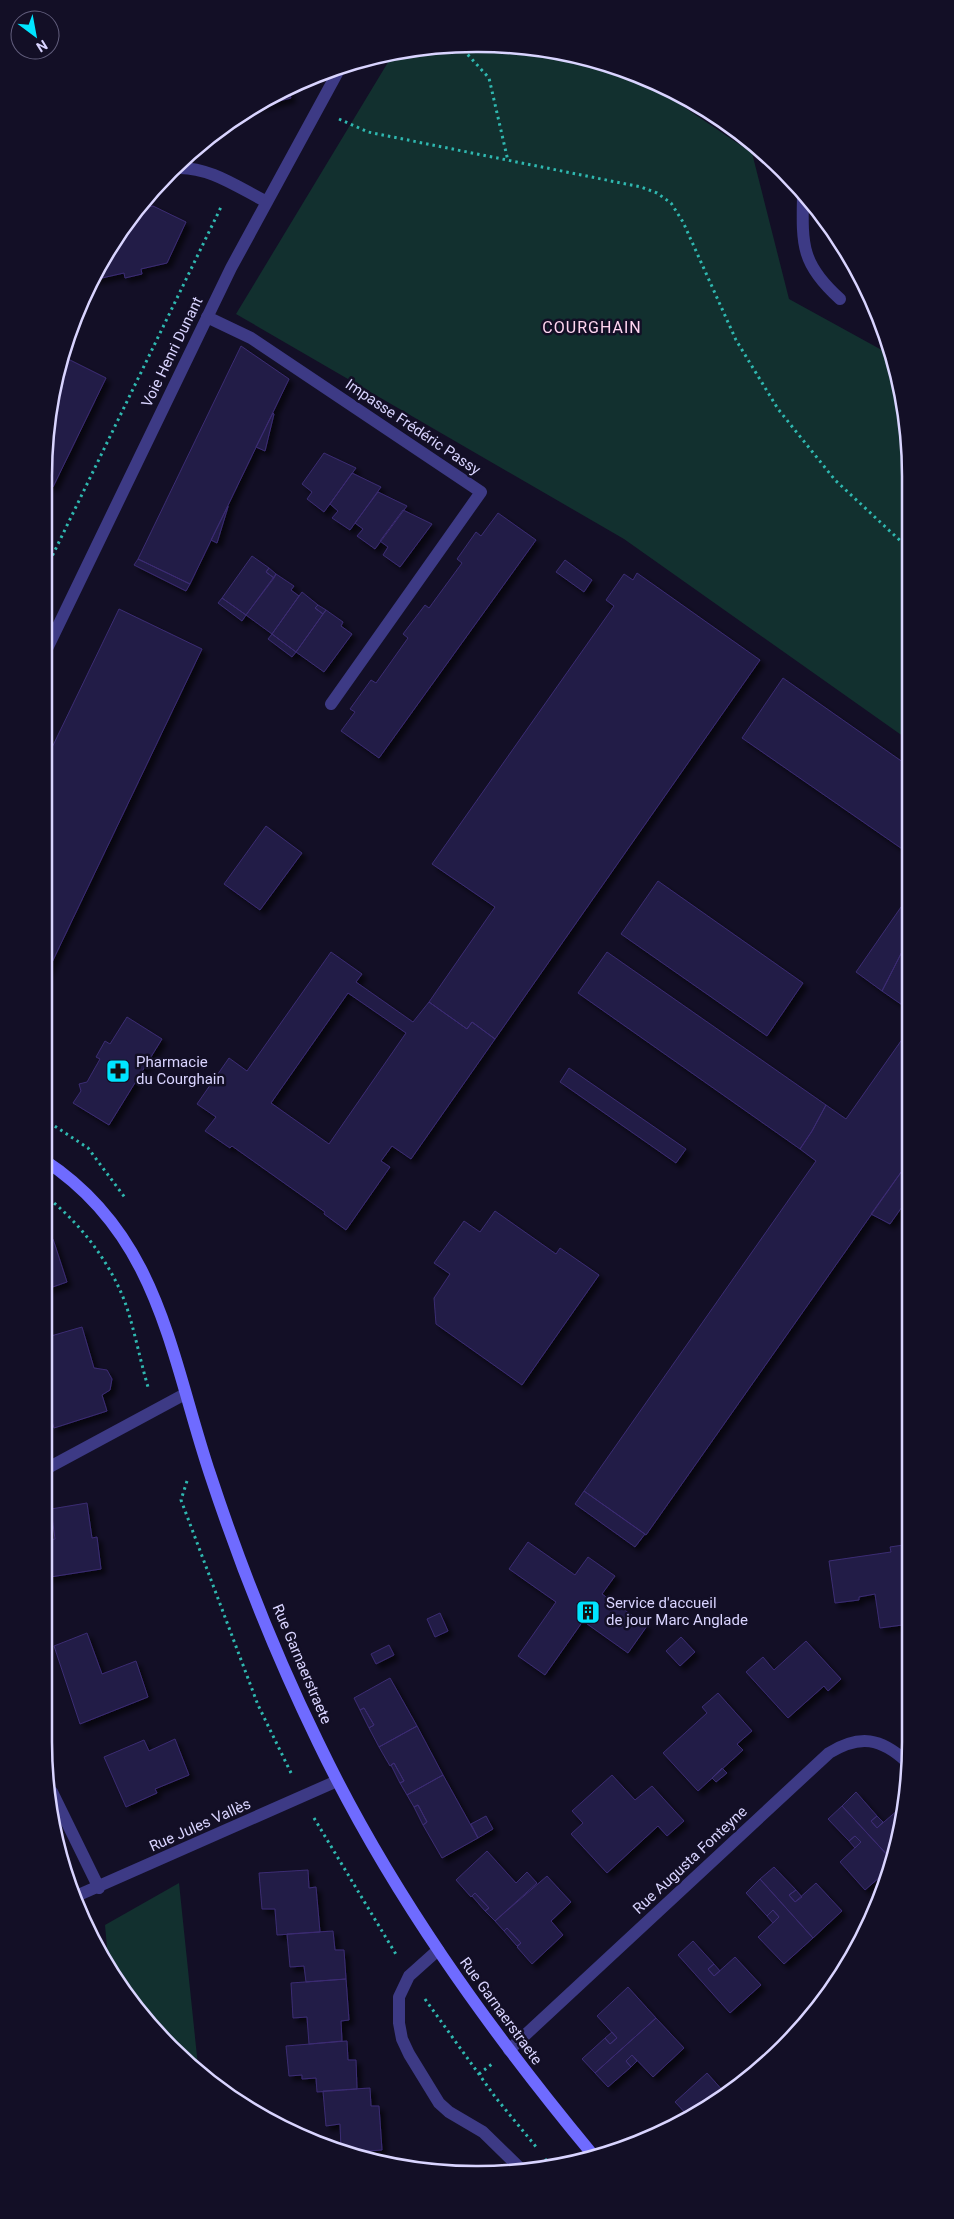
<svg xmlns="http://www.w3.org/2000/svg" width="954" height="2219" font-family="Roboto,sans-serif">
<style>
.green{fill:#12302f}
.building{fill:#241b47;stroke:#3b2d73;fill-rule:evenodd;filter:url(#shadow)}
.lines{fill:none;stroke-linecap:round;stroke-linejoin:round}
.path{stroke:#2fb8b0;stroke-width:3;stroke-dasharray:2.5 4;stroke-linecap:butt}
.lane{stroke:#3d3a85;stroke-width:12}
.street{stroke:#3d3a85;stroke-width:12}
.secondary{stroke:#6f6bff;stroke-width:12}
.labels{text-anchor:middle;dominant-baseline:central;stroke-width:5;stroke-linejoin:round;paint-order:stroke}
.street-label{font-size:15px;fill:#d9d4ff;stroke:#130f26}
.poi-label{font-size:15px;fill:#d9d4ff;stroke:#130f26;text-anchor:start}
.neighbourhood-label{font-size:16px;letter-spacing:1px;fill:#ffd6f0;stroke:#130f26}
.rim{fill:none;stroke:#d9d4ff;stroke-width:2.5}
</style>
<defs>
<filter id="shadow"><feDropShadow dx="4.5" dy="4.5" stdDeviation="2.5" flood-color="#0009"/></filter>
</defs>
<rect width="100%" height="100%" fill="#130f26"/>
<path class="green" d="M449 45 534 47 617 67 650 84 752 153 789 299 889 354 907 420V739L624 539 236 314 393 54Z
M179 1883 198 2066 151 2027 109 1969 105 1925Z"/>
<path class="building" d="M288 88 291 98 255 107 286 88Z
M153 206 186 222 167 263 141 269 142 274 125 278 124 273 93 280 102 260 138 209Z
M241 346 289 379 190 584 138 559Z
M64 357 106 378 53 487 44 483V477Z
M273 413 274 414 265 451 256 447Z
M324 453 356 468 324 512 307 499 312 492 302 484Z
M352 473 381 487 350 530 332 518 338 511 330 504Z
M378 492 407 506 375 549 357 536 363 529 355 523Z
M228 506V507L217 543 211 540Z
M403 510 432 524 400 567 383 555 388 547 380 541Z
M498 513 536 540 379 758 341 731 355 712 350 709 371 680 376 683 408 638 403 634 425 605 429 608 462 563 457 559 476 532 481 536Z
M252 556 269 568 266 572 274 578 246 615 222 598Z
M138 559 190 584 186 591 134 565Z
M565 560 592 580 584 592 556 572Z
M269 568 276 574 274 578 266 572Z
M637 573 760 660 495 1039 472 1022 467 1029 429 1002 495 907 432 864 614 606 606 600 624 574 633 580Z
M276 574 294 586 291 590 299 596 272 634 246 615Z
M302 592 318 605 315 608 323 614 296 652 272 634Z
M222 598 246 615 242 621 218 603Z
M318 605 326 610 323 614 315 608Z
M119 609 202 649 44 979V764Z
M326 610 343 622 341 626 352 634 324 672 296 652Z
M272 634 296 652 292 657 268 639Z
M783 678 907 765 908 853 742 738Z
M266 826 302 853 260 910 224 884Z
M658 881 803 983 767 1036 621 934Z
M908 897V940L882 991 856 972Z
M908 940V1009L882 991Z
M331 952 362 974 356 982 413 1022 429 1002 467 1029 472 1022 495 1039 411 1159 392 1146 381 1161 390 1167 346 1230 324 1214 325 1212 232 1146 230 1148 205 1131 216 1117 197 1104 229 1058 247 1071ZM348 993 406 1033 329 1144 271 1103Z
M607 952 826 1105 812 1131 800 1149 578 993Z
M127 1017 162 1039 109 1125 73 1103 81 1091 79 1084 87 1082 100 1059 96 1057 105 1041 110 1044Z
M908 1031 909 1161 646 1535 584 1491 816 1161 800 1149 812 1131 826 1105 846 1119Z
M569 1068 686 1149 676 1163 560 1082Z
M909 1161V1197L890 1224 871 1214Z
M495 1211 556 1254 560 1248 599 1275 522 1385 436 1324 434 1298 450 1274 434 1263 464 1221 480 1232Z
M53 1239 67 1282 44 1290V1243Z
M82 1327 94 1368 107 1370 112 1379 110 1390 102 1395 107 1411 54 1428 48 1407 44 1409V1338Z
M584 1491 645 1534 635 1547 575 1504Z
M87 1503 92 1538 97 1537 101 1569 44 1578V1541L55 1539 51 1509Z
M528 1542 575 1575 588 1557 615 1576 602 1594 647 1626 628 1653 583 1621 545 1675 518 1656 556 1602 509 1569Z
M910 1544V1589L905 1590 910 1624 880 1628 875 1594 859 1597V1600L835 1603 829 1561 891 1552 890 1547Z
M440 1613 448 1631 435 1637 427 1619Z
M87 1633 102 1674 136 1661 148 1697 80 1724 54 1646Z
M681 1637 695 1652 680 1666 666 1651Z
M806 1641 841 1679 828 1691 824 1686 788 1718 746 1672 763 1657 774 1670Z
M389 1645 394 1655 376 1664 371 1654Z
M390 1678 417 1726 379 1747 369 1728 374 1725 364 1708 360 1710 354 1698Z
M718 1693 752 1731 737 1744 743 1750 698 1791 663 1753 707 1713 702 1707Z
M364 1708 374 1725 369 1728 360 1710Z
M417 1726 443 1775 407 1795 400 1783 404 1781 394 1763 390 1766 379 1747Z
M175 1739 189 1775 155 1789 157 1793 126 1807 104 1757 144 1740 149 1751Z
M394 1763 404 1781 400 1783 391 1765Z
M722 1768 727 1773 716 1782 712 1778Z
M443 1775 478 1838 442 1858 423 1825 427 1822 418 1805 414 1807 407 1795Z
M612 1775 635 1800 652 1786 684 1821 667 1836 658 1826 607 1873 571 1834 583 1823 572 1811Z
M856 1792 877 1816 871 1821 877 1828 899 1809 891 1859 842 1806Z
M418 1805 427 1822 423 1825 414 1807Z
M842 1806 891 1859 889 1869 865 1890 840 1862 861 1842 855 1836 849 1841 828 1819Z
M486 1816 493 1829 478 1838 471 1824Z
M877 1816 883 1822 877 1828 871 1821Z
M855 1836 861 1842 855 1848 849 1841Z
M487 1851 516 1883 527 1872 537 1883 495 1921 485 1911 489 1908 475 1893 471 1897 456 1880Z
M774 1867 796 1890 789 1895 795 1902 816 1883 842 1911 813 1938 760 1879Z
M308 1870 309 1888 316 1887 320 1932 277 1935 275 1909H262L259 1873Z
M547 1876 571 1902 551 1921 563 1935 532 1964 517 1947 521 1943 507 1928 504 1931 495 1921Z
M760 1879 813 1938 784 1964 758 1937 779 1917 773 1910 767 1916 746 1893Z
M796 1890 802 1897 795 1902 789 1895Z
M475 1893 489 1908 485 1911 472 1896Z
M773 1910 779 1917 773 1923 767 1916Z
M507 1928 521 1943 517 1946 504 1931Z
M333 1931 335 1950H344L346 1979 306 1982 304 1966 290 1967 287 1934Z
M693 1941 714 1964 708 1969 714 1976 735 1957 761 1985 730 2013 678 1955Z
M714 1964 720 1971 714 1976 708 1969Z
M346 1979 349 2020 341 2021 342 2041 309 2044 307 2017 293 2018 291 1983Z
M628 1987 656 2018 595 2073 582 2059 605 2038 610 2044 617 2038 597 2016Z
M656 2018 684 2048 653 2077 632 2055 626 2061 631 2067 608 2087 595 2073Z
M612 2032 617 2038 610 2044 605 2038Z
M347 2041 348 2060H356L357 2089 317 2092 316 2078 302 2079V2075L289 2076 286 2046Z
M632 2055 637 2061 631 2067 626 2061Z
M707 2073 724 2092 690 2118 675 2102Z
M370 2088 371 2106H379L382 2150 354 2152 341 2148 340 2124 326 2126 323 2091Z
M470 2168V2175L434 2171Z"/>
<g class="lines">
<path class="path" d="M459 45 489 78 508 161
M339 119 368 132 641 187 657 193 671 203 683 222 736 340 778 409 835 480 907 547
M44 573 222 205
M44 1119 88 1148 126 1199
M44 1195C79 1221 111 1263 126 1305 135 1332 140 1360 148 1387
M187 1481 181 1500 258 1705 292 1775
M314 1818 397 1956
M425 1999 496 2098 537 2148
M479 2074 492 2064
M545 2159 553 2168"/>
<path class="lane" d="M803 195C802 245 801 264 840 299
M207 317 251 338 481 492 331 704
M44 1470 185 1394"/>
<path class="street" d="M176 168C209 166 239 188 267 202
M44 655 231 268 340 68
M52 1792 99 1888
M74 1897 337 1781
M438 1950 409 1976 399 1997V2023L402 2039 409 2054 439 2103 449 2112 483 2132 523 2171
M509 2050 829 1753C860 1734 881 1738 907 1762"/>
<path class="secondary" d="M44 1160C159 1235 170 1354 210 1474 240 1565 276 1656 318 1742 390 1892 487 2027 593 2155"/>
</g>
<defs>
<g id="pharmacy-square" transform="scale(1.25)"><rect x="-9" y="-9" width="18" height="18" rx="4" fill="#00e5ff" stroke="#130f26"/><path d="M-2-6h4v4h4v4h-4v4h-4v-4h-4v-4h4Z" fill="#111"/></g>
<g id="building-square" transform="scale(1.25)"><rect x="-9" y="-9" width="18" height="18" rx="4" fill="#00e5ff" stroke="#130f26"/><path d="M-4-6H4V6H1V3H-1V6H-4ZM-2.5-4.3h1.7v1.8h-1.7ZM.8-4.3h1.7v1.8H.8ZM-2.5-1h1.7V.8h-1.7ZM.8-1h1.7V.8H.8Z" fill="#111"/></g>
</defs>
<g fill-rule="evenodd">
<use href="#pharmacy-square" x="118" y="1071"/>
<use href="#building-square" x="588" y="1612"/>
</g>
<g class="labels">
<g class="street-label">
<text transform="translate(172 352) rotate(-64)">Voie Henri Dunant</text>
<text transform="translate(413 427) rotate(34)">Impasse Frédéric Passy</text>
<text transform="translate(302 1664) rotate(67)">Rue Garnaerstraete</text>
<text transform="translate(200 1825) rotate(-24)">Rue Jules Vallès</text>
<text transform="translate(690 1860) rotate(-43)">Rue Augusta Fonteyne</text>
<text transform="translate(501 2011) rotate(54)">Rue Garnaerstraete</text>
</g>
<g class="poi-label">
<text x="136" y="1062">Pharmacie<tspan x="136" dy="17">du Courghain</tspan></text>
<text x="606" y="1603">Service d'accueil<tspan x="606" dy="17">de jour Marc Anglade</tspan></text>
</g>
<g class="neighbourhood-label">
<text x="592" y="327">COURGHAIN</text>
</g>
</g>
<path d="M0 0H954V2219H0ZM476 52H478A424 424 0 0 1 902 476V1742A424 424 0 0 1 478 2166H476A424 424 0 0 1 52 1742V476A424 424 0 0 1 476 52Z" fill="#130f26" fill-rule="evenodd"/>
<path class="rim" d="M476 52H478A424 424 0 0 1 902 476V1742A424 424 0 0 1 478 2166H476A424 424 0 0 1 52 1742V476A424 424 0 0 1 476 52Z"/>
<g transform="translate(35 35) rotate(148)"><circle r="24" fill="#130f26" stroke="#625e7d"/>
<path d="M0-4L9 19L0 12L-9 19Z" fill="#00e5ff"/>
<text y="-8" font-size="14" font-weight="bold" text-anchor="middle" fill="#d9d4ff">N</text>
</g>
</svg>
